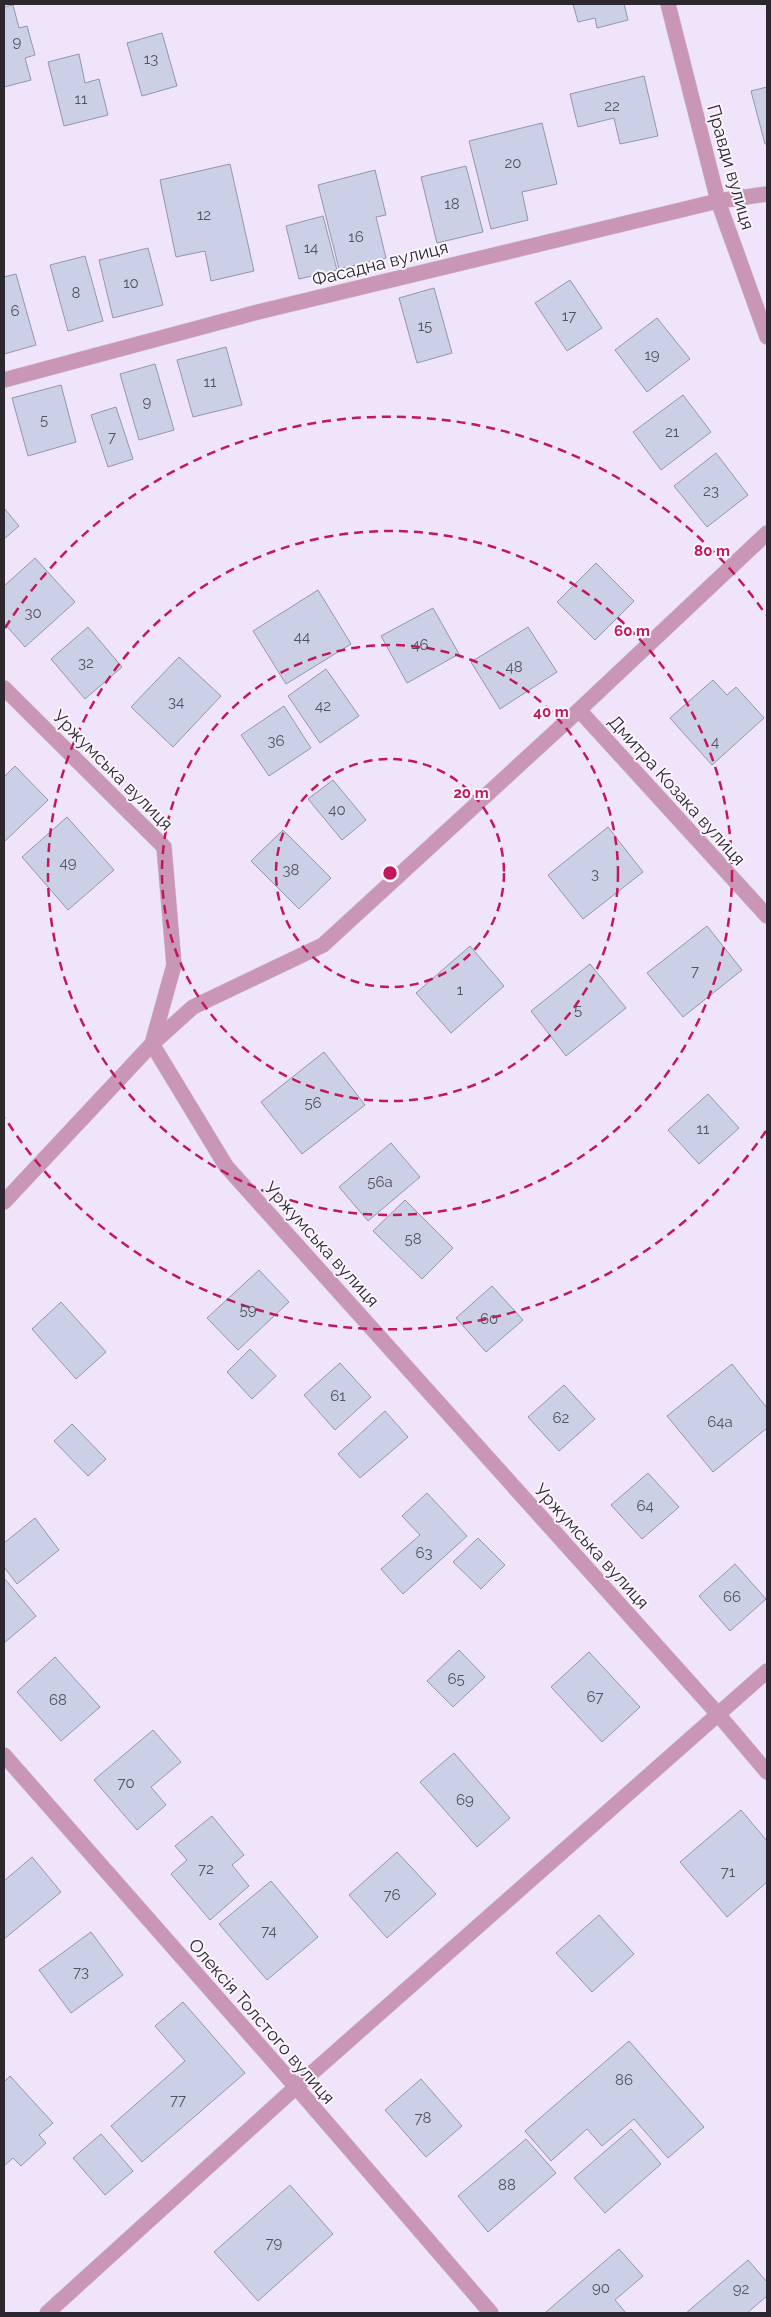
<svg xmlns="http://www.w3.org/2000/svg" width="771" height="2317" font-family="Raleway,sans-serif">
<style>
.building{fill:#ccd0e6;stroke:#9296ab}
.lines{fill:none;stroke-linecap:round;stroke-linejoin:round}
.minor-casing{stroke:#cdc2d6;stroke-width:16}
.minor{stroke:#c996b5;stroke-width:15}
.ring{fill:none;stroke:#c2185b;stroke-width:2.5;stroke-dasharray:9 6}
.labels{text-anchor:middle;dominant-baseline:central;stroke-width:4;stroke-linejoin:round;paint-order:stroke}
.number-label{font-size:15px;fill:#55525e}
.street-label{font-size:18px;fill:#2d2830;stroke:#faf5fe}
.centre{fill:#c2185b;stroke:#faf5fe;stroke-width:2.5}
.ring-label{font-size:15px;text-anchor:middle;font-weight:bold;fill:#c2185b;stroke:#faf5fe;stroke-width:4;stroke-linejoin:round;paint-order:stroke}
</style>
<rect width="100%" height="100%" fill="#f0e4fa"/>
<path class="building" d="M573 4H624L628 20 597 28 595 18 578 22Z
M13 5 19 28 27 26 35 55 25 58 31 80 4 87V7Z
M162 33 177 86 142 96 127 43Z
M79 54 85 83 99 79 108 115 64 126 48 62Z
M644 76 658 136 620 144 614 118 578 127 570 94Z
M767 87V144H765L751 91Z
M542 123 557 184 522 192 528 220 491 229 469 141Z
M230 164 254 271 211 281 205 251 176 257 160 180Z
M466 166 483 232 437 243 421 177Z
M375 170 386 215 376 217 386 258 339 269 318 185Z
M323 216 337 270 299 279 286 226Z
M148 248 163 305 113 318 99 260Z
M85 256 103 321 68 331 50 265Z
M16 274 36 345 4 354V277Z
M570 280 602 328 567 351 535 303Z
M434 288 452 353 417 363 399 298Z
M657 318 690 359 647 392 615 350Z
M226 347 242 405 193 417 177 360Z
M155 364 174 430 139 440 120 374Z
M61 385 76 442 28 456 12 398Z
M683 395 711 432 661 470 633 432Z
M116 407 133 459 108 467 91 415Z
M716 453 748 495 707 527 674 486Z
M4 508 19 526 4 539Z
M35 558 75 602 25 647 4 623V586Z
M596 563 634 601 595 640 557 602Z
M318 590 351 644 286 684 253 631Z
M433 608 459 654 407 683 381 636Z
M88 627 122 667 85 699 51 659Z
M528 627 557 672 500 709 471 662Z
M179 657 221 696 173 747 131 707Z
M326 669 359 716 320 743 288 696Z
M713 680 727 695 736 687 764 718 712 765 670 718Z
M284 706 311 748 269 776 241 735Z
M15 766 48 800 4 842V777Z
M333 780 366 820 342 840 308 799Z
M67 817 114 870 68 910 22 857Z
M608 827 643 872 583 919 548 875Z
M283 830 331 878 299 909 251 861Z
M707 926 742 970 683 1017 647 973Z
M470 946 504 986 451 1033 416 993Z
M590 964 626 1008 566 1056 531 1011Z
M324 1052 365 1105 302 1154 261 1102Z
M708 1094 739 1128 699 1164 668 1130Z
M391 1143 420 1177 368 1221 339 1187Z
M405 1200 453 1248 422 1279 373 1231Z
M259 1270 289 1302 238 1350 207 1318Z
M492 1286 523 1320 486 1352 456 1318Z
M61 1302 106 1352 76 1379 32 1329Z
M250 1349 276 1376 252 1399 227 1372Z
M340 1363 371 1397 335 1430 304 1395Z
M732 1364 767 1408V1428L713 1472 667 1416Z
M564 1385 595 1419 559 1451 528 1417Z
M385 1411 408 1437 360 1478 338 1454Z
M72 1424 106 1459 88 1476 54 1441Z
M648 1473 679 1507 642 1539 611 1505Z
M427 1493 467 1536 403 1594 381 1569 420 1535 402 1516Z
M35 1518 59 1550 17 1584 4 1567V1543Z
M478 1538 505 1565 481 1589 453 1562Z
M735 1564 766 1599 730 1631 699 1596Z
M4 1578 36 1616 4 1643Z
M459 1650 485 1677 453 1707 427 1681Z
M589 1652 640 1707 602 1742 551 1687Z
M55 1657 100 1707 61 1741 17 1692Z
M153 1730 181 1762 151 1787 166 1805 137 1830 94 1780Z
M454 1753 510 1818 477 1847 420 1782Z
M741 1810 767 1841V1882L727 1917 680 1862Z
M212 1816 244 1855 232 1865 249 1886 210 1920 171 1874 187 1860 175 1846Z
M397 1852 436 1894 387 1938 349 1895Z
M32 1857 61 1892 4 1939V1881Z
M271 1881 318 1937 267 1980 219 1924Z
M599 1915 634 1954 592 1992 556 1953Z
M91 1932 123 1975 71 2013 39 1970Z
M183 2002 245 2073 142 2162 111 2126 185 2061 155 2026Z
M629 2041 704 2127 668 2158 634 2119 602 2146 587 2129 551 2161 525 2131Z
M10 2076 53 2123 39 2135 46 2143 21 2166 13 2158 4 2166V2082Z
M421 2079 462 2126 426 2157 385 2110Z
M631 2129 661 2164 605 2213 574 2178Z
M101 2134 133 2171 105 2195 73 2158Z
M526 2139 556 2173 488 2232 458 2196Z
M290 2185 333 2234 258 2301 214 2252Z
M619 2249 643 2276 615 2300 626 2313H547L546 2312Z
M748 2260 767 2282V2296L747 2313H686Z"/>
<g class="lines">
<g class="minor-casing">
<path id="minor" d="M668 4 718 201 767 337
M4 380 258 312 718 201 767 194
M4 688 164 847 174 965 152 1044 226 1166 717 1713 767 1772
M579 710 767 916
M4 1202 152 1044 193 1007 323 945 579 710 767 533
M4 1755 296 2087 491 2313
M47 2313 296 2087 767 1671"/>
</g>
<use href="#minor" class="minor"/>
</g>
<g class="ring">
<circle cx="390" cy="873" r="114"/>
<circle cx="390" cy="873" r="228"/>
<circle cx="390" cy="873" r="342"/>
<path d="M766 1131A456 456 0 0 1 5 1118M5 628A456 456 0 0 1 766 615"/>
</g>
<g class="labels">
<g class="number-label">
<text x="17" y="42">9</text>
<text x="151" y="59">13</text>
<text x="81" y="99">11</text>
<text x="612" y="106">22</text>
<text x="513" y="163">20</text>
<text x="452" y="204">18</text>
<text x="204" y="215">12</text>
<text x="356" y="237">16</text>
<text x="311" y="248">14</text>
<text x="131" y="283">10</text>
<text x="76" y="293">8</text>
<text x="15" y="311">6</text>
<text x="569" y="316">17</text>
<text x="425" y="326">15</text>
<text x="652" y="355">19</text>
<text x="210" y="382">11</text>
<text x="147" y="402">9</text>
<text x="44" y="420">5</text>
<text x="672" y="432">21</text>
<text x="112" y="437">7</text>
<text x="711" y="491">23</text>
<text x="33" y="613">30</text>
<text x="302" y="637">44</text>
<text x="420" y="645">46</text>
<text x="86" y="663">32</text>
<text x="514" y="667">48</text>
<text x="176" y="702">34</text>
<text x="323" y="706">42</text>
<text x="276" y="741">36</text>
<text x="715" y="742">4</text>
<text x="337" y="810">40</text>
<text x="68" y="863">49</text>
<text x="291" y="870">38</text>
<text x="595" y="874">3</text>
<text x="695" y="971">7</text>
<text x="460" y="990">1</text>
<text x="578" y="1010">5</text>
<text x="313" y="1103">56</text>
<text x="703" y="1129">11</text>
<text x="380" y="1182">56а</text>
<text x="413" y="1239">58</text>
<text x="248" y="1310">59</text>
<text x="489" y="1319">60</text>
<text x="338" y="1396">61</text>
<text x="561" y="1418">62</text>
<text x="720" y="1422">64а</text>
<text x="645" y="1506">64</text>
<text x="424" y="1553">63</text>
<text x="732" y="1597">66</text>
<text x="456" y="1679">65</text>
<text x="595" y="1697">67</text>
<text x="58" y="1700">68</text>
<text x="126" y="1783">70</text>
<text x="465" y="1800">69</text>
<text x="206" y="1869">72</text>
<text x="728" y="1872">71</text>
<text x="392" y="1895">76</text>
<text x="269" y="1931">74</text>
<text x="81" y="1972">73</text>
<text x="624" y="2080">86</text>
<text x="178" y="2100">77</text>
<text x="423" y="2118">78</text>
<text x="507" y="2185">88</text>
<text x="274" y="2243">79</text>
<text x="601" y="2288">90</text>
<text x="741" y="2289">92</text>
</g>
<g class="street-label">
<text transform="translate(731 167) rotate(74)">Правди вулиця</text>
<text transform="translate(380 263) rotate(-14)">Фасадна вулиця</text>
<text transform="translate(113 770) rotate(45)">Уржумська вулиця</text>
<text transform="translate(677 790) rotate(48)">Дмитра Козака вулиця</text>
<text transform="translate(322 1244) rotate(48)">Уржумська вулиця</text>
<text transform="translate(592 1546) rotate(48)">Уржумська вулиця</text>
<text transform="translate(262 2021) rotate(49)">Олексія Толстого вулиця</text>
</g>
</g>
<circle cx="390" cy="873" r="8" class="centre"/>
<g class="ring-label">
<text x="712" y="556">80 m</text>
<text x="632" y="636">60 m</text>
<text x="551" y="717">40 m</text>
<text x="471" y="798">20 m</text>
</g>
<rect width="771" height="2317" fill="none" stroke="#2d2830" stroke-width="10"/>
</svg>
